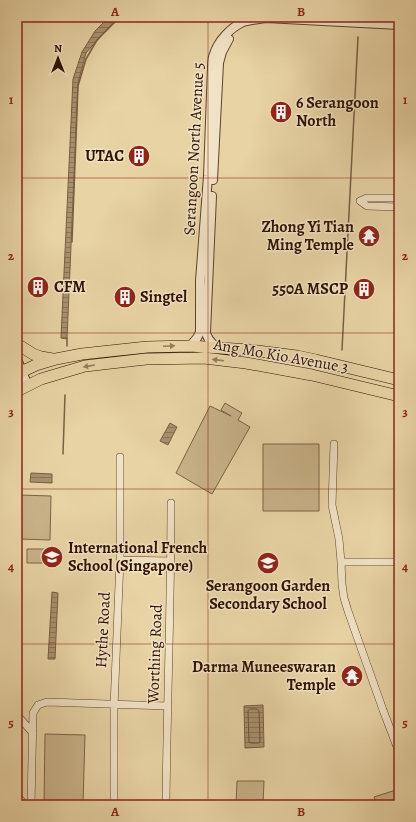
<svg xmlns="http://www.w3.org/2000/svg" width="416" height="822" font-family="Alegreya,serif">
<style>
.green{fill:#c9b289;stroke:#7c6245}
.water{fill:url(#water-rules);stroke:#795e42}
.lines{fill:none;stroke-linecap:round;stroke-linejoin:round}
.shore{stroke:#6c5237;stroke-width:1}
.stream{stroke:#795e42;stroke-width:1.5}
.minor-casing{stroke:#5e422a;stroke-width:8}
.tertiary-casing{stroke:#5e422a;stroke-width:10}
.trunk-casing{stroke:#301201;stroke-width:12}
.minor{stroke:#f0e2c4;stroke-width:7}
.tertiary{stroke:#f0e2c4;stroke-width:8}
.trunk{stroke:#e8d3a5;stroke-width:11}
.oneway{fill:#957c5b}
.grid{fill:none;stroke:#8f2418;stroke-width:1;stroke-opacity:0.55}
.labels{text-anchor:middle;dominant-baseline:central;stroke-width:3;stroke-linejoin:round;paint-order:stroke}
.poi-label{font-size:16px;font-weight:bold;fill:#301201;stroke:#f0e2c4;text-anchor:start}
.street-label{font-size:16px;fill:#301201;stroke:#f0e2c4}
.neatline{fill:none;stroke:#8f2418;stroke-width:1.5}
.grid-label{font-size:13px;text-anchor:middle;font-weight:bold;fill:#8f2418}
</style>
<defs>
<pattern id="water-rules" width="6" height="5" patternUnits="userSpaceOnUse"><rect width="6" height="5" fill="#a9916d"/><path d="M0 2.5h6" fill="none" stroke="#8a7557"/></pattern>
</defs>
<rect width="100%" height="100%" fill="#e8d3a5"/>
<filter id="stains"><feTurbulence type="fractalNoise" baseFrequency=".005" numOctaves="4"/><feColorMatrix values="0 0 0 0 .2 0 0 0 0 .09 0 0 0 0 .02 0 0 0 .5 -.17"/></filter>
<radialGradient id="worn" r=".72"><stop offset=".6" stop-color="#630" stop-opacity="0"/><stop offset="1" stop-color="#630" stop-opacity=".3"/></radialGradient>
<path class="green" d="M225 403 242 413 238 420 250 427 212 494 176 473 210 406 231 416 221 410Z
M263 444H319V511H263Z
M20 495 51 496 50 540 19 539Z
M27 549H52V563H27Z
M45 734 85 735 83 805H44Z
M237 781H264L263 805H236Z
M399 789V805H377L374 797Z"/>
<path class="water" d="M109 17H118L86 53 78 83 67 339 61 338 73 79 82 52 95 31Z
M170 423 177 427 168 445 160 441Z
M31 473 52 474V483L30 482Z
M52 592 58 593 55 659H48Z
M263 705 264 747 245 748 244 706Z"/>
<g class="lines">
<path class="shore" d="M250 709H257L259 711 260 741 259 743H251L249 742 248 711Z"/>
<path class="stream" d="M72 242 78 86 86 59 97 40 120 17
M67 346V338
M342 350 358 37
M63 454 65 395"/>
<g class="minor-casing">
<path id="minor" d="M399 198H367L360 201 367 206 399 207
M334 444 332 505 339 539 341 562 342 584 344 598 348 611 383 710 399 752
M120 560 171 561
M341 562H399
M17 715 33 733
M17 796 25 805
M31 805 33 713 38 705 47 702 167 706
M114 805V707L120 560V457
M166 805C167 704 171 604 171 503"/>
</g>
<g class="tertiary-casing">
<path id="tertiary" d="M17 159V165
M213 180 219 63 222 52 229 39
M212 196 206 332C207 339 211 342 216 347
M190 346 197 338 200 332V281L208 176 212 67C212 63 212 58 214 54 218 41 230 28 243 22 250 20 259 19 266 18L399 25
M17 359 28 386"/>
</g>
<g class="trunk-casing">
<path id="trunk" d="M17 344 33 354 41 357 53 359
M17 374 36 365 56 359 82 354 147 347 190 346 250 350 297 356 316 360 399 380
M17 391 41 379 85 366 146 359 204 358 246 363 312 375 399 396"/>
</g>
<use href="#minor" class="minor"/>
<use href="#tertiary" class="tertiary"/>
<use href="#trunk" class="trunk"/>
</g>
<defs><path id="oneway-solid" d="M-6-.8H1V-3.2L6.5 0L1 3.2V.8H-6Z"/></defs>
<g class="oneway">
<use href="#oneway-solid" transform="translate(169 346) rotate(-2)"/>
<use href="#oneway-solid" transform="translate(218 360) rotate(-173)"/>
<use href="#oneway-solid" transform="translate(89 366) rotate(171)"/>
</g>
<path class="grid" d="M208 17V805M17 178H399M17 333H399M17 489H399M17 644H399"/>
<defs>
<g id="building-disc" transform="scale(1.15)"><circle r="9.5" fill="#8f2418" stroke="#f0e2c4"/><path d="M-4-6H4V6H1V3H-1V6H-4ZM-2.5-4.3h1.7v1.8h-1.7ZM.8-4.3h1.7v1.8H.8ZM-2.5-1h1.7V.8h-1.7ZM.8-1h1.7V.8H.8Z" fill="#fff"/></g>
<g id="temple-disc" transform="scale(1.15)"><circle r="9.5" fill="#8f2418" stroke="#f0e2c4"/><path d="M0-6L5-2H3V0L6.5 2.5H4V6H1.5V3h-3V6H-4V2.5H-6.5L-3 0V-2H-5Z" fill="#fff"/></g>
<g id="school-disc" transform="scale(1.15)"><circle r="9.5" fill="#8f2418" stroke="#f0e2c4"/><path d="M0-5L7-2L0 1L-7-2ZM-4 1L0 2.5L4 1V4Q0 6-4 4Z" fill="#fff"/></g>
</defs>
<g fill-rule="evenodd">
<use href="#building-disc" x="281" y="112"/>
<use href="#building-disc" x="139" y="156"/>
<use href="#temple-disc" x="369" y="236"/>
<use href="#building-disc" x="38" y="287"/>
<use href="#building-disc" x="364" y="289"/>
<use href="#building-disc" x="125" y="297"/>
<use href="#school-disc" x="52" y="557"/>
<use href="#school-disc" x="268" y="563"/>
<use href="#temple-disc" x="352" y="676"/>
</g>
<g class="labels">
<g class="poi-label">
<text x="296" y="103">6 Serangoon<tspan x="296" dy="18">North</tspan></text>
<text x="124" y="156" text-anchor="end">UTAC</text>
<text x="354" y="227" text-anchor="end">Zhong Yi Tian<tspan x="354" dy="18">Ming Temple</tspan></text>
<text x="54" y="287">CFM</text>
<text x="348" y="289" text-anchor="end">550A MSCP</text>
<text x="140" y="297">Singtel</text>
<text x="68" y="548">International French<tspan x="68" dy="18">School (Singapore)</tspan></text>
<text x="268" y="586" text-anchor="middle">Serangoon Garden<tspan x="268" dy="18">Secondary School</tspan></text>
<text x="336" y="667" text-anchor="end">Darma Muneeswaran<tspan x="336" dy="18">Temple</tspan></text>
</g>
<g class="street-label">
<text transform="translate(194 149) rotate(-87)">Serangoon North Avenue 5</text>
<text transform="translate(281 356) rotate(10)">Ang Mo Kio Avenue 3</text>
<text transform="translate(103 630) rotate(-87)">Hythe Road</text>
<text transform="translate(155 654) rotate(-88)">Worthing Road</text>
</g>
</g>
<rect width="416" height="822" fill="none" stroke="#e8d3a5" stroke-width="44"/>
<g transform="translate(58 58)" stroke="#f0e2c4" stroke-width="3" paint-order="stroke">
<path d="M0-3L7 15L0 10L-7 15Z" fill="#301201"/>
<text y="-6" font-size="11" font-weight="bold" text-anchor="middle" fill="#301201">N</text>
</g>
<rect x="22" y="22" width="372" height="778" class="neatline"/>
<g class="grid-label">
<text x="115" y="16">A</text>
<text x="301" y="16">B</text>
<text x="11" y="104">1</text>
<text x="405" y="104">1</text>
<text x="11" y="260">2</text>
<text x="405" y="260">2</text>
<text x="11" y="416">3</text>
<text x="405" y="416">3</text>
<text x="11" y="571">4</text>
<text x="405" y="571">4</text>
<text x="11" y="727">5</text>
<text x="405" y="727">5</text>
<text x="115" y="816">A</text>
<text x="301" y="816">B</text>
</g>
<rect width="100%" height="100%" filter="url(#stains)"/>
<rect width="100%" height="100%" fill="url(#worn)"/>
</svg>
